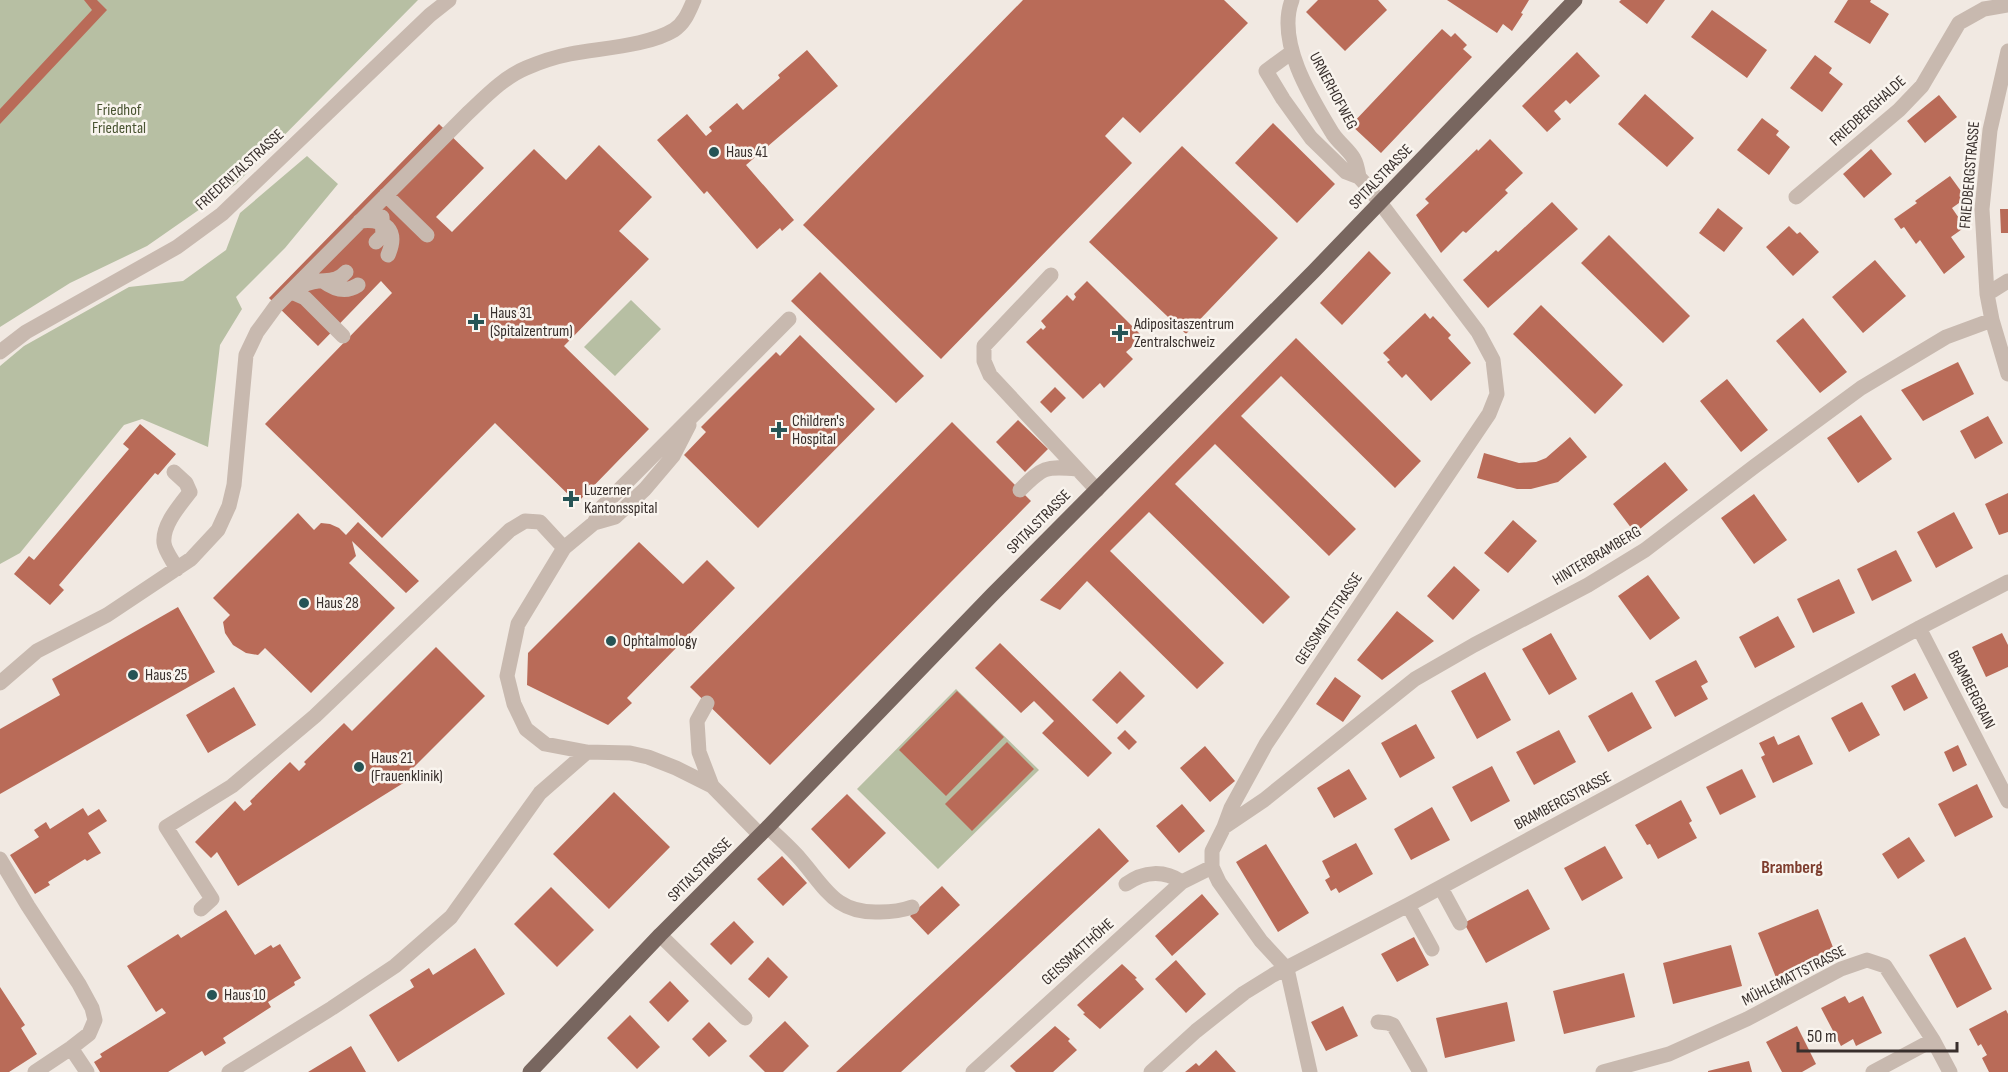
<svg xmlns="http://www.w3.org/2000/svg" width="2008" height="1072" font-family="'Sofia Sans Condensed',sans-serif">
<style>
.green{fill:#b7bfa3}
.building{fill:#b96b58}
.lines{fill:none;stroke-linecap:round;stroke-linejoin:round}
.minor{stroke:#c8b9af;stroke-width:15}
.major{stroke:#78665f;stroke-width:15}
.poi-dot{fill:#265455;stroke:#f9f4ee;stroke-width:2}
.labels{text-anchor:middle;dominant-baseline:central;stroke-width:5;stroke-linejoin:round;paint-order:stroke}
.street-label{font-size:16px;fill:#382f2c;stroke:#f9f4ee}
.park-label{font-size:16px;fill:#495432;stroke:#f9f4ee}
.poi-label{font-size:16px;fill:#382f2c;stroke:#f9f4ee;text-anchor:start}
.neighbourhood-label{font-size:18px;font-weight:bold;fill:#7e3d2e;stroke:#f9f4ee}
</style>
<rect width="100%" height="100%" fill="#f1e9e2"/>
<path class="green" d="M0 0H418L236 184 147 246 70 283 0 327Z
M307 156 338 184 285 248 236 297 242 309 220 345 208 447 142 419 124 425 20 553 0 564V366L24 346 129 287 183 281 226 250 240 213Z
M631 300 661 329 615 376 584 347Z
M956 689 1039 770 938 869 857 789Z"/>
<path class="building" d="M84 0H97L107 10 0 124V109L92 10Z
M1023 0H1224L1248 23 1140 133 1123 117 1105 136 1132 163 941 359 803 225Z
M1318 0H1378L1387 10 1345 51 1306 12Z
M1447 0H1529L1521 13 1523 14 1512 31 1503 24 1497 33Z
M1621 0H1665L1647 24 1619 2Z
M1848 0H1871L1870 2 1889 14 1870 44 1834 22Z
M1712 10 1767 50 1747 78 1691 37Z
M1442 29 1451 37 1455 33 1467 45 1463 49 1472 57 1381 153 1351 125Z
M807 50 838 86 746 165 794 220 782 231 780 228 757 249 707 191 704 194 657 140 687 114 706 136 712 131 709 127 737 103 743 110 780 78 778 75Z
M1577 52 1600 76 1570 104 1566 100 1554 111 1561 119 1547 132 1522 106Z
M1815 55 1832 68 1829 73 1843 84 1822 112 1790 88Z
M1645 94 1694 138 1667 167 1618 124Z
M1939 95 1957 117 1925 143 1907 121Z
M1762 118 1779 131 1776 135 1790 147 1769 175 1737 150Z
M1273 123 1335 184 1297 223 1235 163Z
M439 124 484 168 436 217 452 232 534 149 566 180 599 145 652 197 619 231 649 259 564 346 649 429 577 503 495 423 382 538 265 424 392 293 381 281 318 346 269 298Z
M1490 139 1523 173 1505 190 1508 193 1466 233 1463 231 1441 253 1416 215 1429 203 1425 199 1477 149 1478 151Z
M1182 146 1278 238 1186 334 1089 242Z
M1871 149 1892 174 1864 198 1843 174Z
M1950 176 1966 198 1952 208 1965 227 1951 237 1965 257 1944 274 1920 240 1916 244 1904 227 1901 229 1894 219 1917 203 1915 201Z
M1552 202 1578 229 1488 308 1463 280 1496 250 1498 252Z
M1718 208 1743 228 1724 252 1699 233Z
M2000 209H2008V233H2001Z
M1789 226 1797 234 1800 232 1819 252 1793 276 1766 247Z
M1609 235 1690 316 1663 343 1581 263Z
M1369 251 1391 273 1342 325 1320 303Z
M1875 260 1906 296 1863 333 1832 297Z
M820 272 924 376 896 403 791 301Z
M1087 281 1143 337 1126 352 1133 359 1104 388 1100 383 1083 399 1026 342 1041 328 1043 330 1046 327 1041 321 1067 295 1073 301 1076 297 1074 294Z
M1541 305 1623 385 1595 414 1513 334Z
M1425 313 1430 319 1433 316 1451 335 1448 338 1471 363 1431 401 1406 374 1402 378 1387 362 1390 360 1383 353Z
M1803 318 1847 372 1820 393 1776 341Z
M800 335 875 409 758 528 684 455 706 432 701 427 776 352 780 356Z
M1296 338 1421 461 1395 488 1281 376 1241 416 1356 529 1329 556 1215 444 1175 484 1290 597 1263 624 1149 512 1110 551 1224 663 1197 689 1087 581 1060 610 1040 600Z
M1958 362 1974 394 1923 421 1901 390Z
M1727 379 1768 430 1741 452 1700 401Z
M1055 387 1066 398 1051 413 1040 402Z
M1861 415 1892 459 1858 483 1827 438Z
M1988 416 2003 443 1975 459 1960 431Z
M1018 420 1048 449 1025 472 996 442Z
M952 422 1031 501 770 765 690 687Z
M140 424 176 454 158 475 155 473 59 585 64 590 50 605 14 574 29 556 34 560 129 449 123 444Z
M1570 437 1587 457 1558 482 1531 489H1517L1477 478 1484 453 1519 463 1536 462 1546 458Z
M1665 462 1688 490 1635 533 1613 504Z
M2008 493V532L1999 535 1985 504Z
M1754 494 1787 540 1754 564 1721 518Z
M1954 512 1973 548 1936 568 1917 532Z
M298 513 314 530 321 523 330 524 339 528 346 535 358 522 419 581 406 593 352 541 356 556 349 563 395 608 311 693 265 648 258 655 246 653 233 645 225 633 223 622 230 615 213 598Z
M1513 520 1537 541 1508 573 1484 553Z
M639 542 683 584 707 560 735 588 627 698 632 703 608 725 527 685 528 653Z
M1896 550 1912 581 1872 601 1857 569Z
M1454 566 1480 590 1453 620 1427 596Z
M1648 575 1680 618 1650 640 1618 596Z
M1839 579 1855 613 1813 633 1797 599Z
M178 607 215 672 0 794V729L60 695 52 679Z
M1397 611 1434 641 1382 680 1357 660Z
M1778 616 1795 647 1755 668 1739 637Z
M1551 633 1577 679 1549 695 1522 649Z
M2002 633 2008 645V667L1986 677 1972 647Z
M1000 643 1112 753 1088 777 1042 733 1054 721 1034 701 1021 713 975 668Z
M436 647 485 696 409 772 413 777 238 886 217 852 211 858 195 842 235 801 244 811 252 804 250 801 290 762 299 771 306 764 304 762 344 723 352 731Z
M1696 660 1708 682 1701 686 1708 699 1675 717 1655 681Z
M1120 671 1145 696 1117 724 1092 700Z
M1485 672 1511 720 1477 739 1451 691Z
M1915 673 1928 698 1904 711 1891 686Z
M1335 677 1361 696 1343 722 1316 704Z
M234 687 256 725 208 753 186 715Z
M957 691 1004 737 946 796 899 750Z
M1632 692 1652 728 1608 752 1588 716Z
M1862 702 1880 735 1849 752 1831 718Z
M1416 724 1435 758 1400 778 1381 743Z
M1125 730 1137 742 1129 750 1117 738Z
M1559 730 1576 762 1534 785 1516 752Z
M1799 735 1813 764 1773 783 1761 757 1765 755 1759 743 1774 736 1778 745Z
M1007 742 1034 769 972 831 945 804Z
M1958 745 1967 765 1953 772 1944 752Z
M1205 746 1235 781 1210 802 1180 768Z
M1492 766 1510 801 1471 822 1452 787Z
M1349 769 1367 799 1334 818 1317 788Z
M1742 769 1756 797 1720 815 1706 787Z
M1977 784 1993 817 1955 837 1938 804Z
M614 792 670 847 609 909 553 854Z
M847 794 886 833 849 869 811 829Z
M1681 800 1692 821 1689 823 1697 838 1658 859 1650 844 1647 845 1635 825Z
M1182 804 1205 831 1179 853 1156 826Z
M1432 807 1450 840 1411 860 1394 829Z
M83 808 88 816 99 809 107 821 88 833 101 853 87 861 85 859 48 882 50 885 35 894 10 855 39 837 34 830 46 822 50 829Z
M1099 828 1129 861 901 1072H836Z
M1909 837 1925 861 1898 879 1882 854Z
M1356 843 1373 874 1339 893 1336 888 1331 891 1325 880 1330 877 1322 861Z
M1266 844 1309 913 1278 932 1236 862Z
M1605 846 1623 878 1582 901 1564 868Z
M782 856 807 883 783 906 757 879Z
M942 886 960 905 928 935 910 916Z
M551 887 594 930 557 967 514 924Z
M1528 889 1550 929 1486 963 1464 923Z
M1202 894 1219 914 1172 956 1155 936Z
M1818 909 1836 955 1777 980 1758 933Z
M226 910 255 955 271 945 273 948 280 944 301 978 294 982 295 985 268 1002 271 1007 223 1038 226 1043 205 1056 202 1051 168 1072H100L94 1062 102 1057 100 1054 166 1013 162 1008 156 1012 127 966 178 934 181 938Z
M734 921 754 942 731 965 710 944Z
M1414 937 1429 965 1397 982 1381 954Z
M1965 937 1992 989 1957 1008 1929 955Z
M1731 945 1742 986 1673 1004 1663 963Z
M475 948 505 994 398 1062 369 1015 414 987 410 980 429 968 433 975Z
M768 957 788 977 769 998 748 979Z
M1176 960 1206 994 1186 1013 1155 979Z
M1122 964 1137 978 1135 979 1144 989 1100 1029 1083 1014 1085 1013 1077 1005Z
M1624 973 1635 1017 1564 1034 1553 991Z
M670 981 689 1001 668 1022 649 1002Z
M0 987 25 1025 21 1028 37 1054 9 1072H0Z
M1845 996 1849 1003 1863 996 1882 1033 1856 1046 1853 1039 1841 1046 1821 1008Z
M1507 1002 1515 1041 1445 1058 1436 1018Z
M1343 1006 1358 1036 1326 1051 1311 1022Z
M2006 1010 2008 1014V1072H1989L1982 1058 1987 1055 1981 1044 1978 1046 1969 1029Z
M630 1015 660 1047 637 1069 607 1038Z
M785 1021 809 1046 783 1072H765L749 1056Z
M709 1022 727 1041 709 1057 692 1039Z
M1055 1026 1070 1039 1068 1041 1077 1050 1053 1072H1016L1010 1066Z
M1797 1026 1816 1064 1802 1072H1782L1766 1042Z
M351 1046 366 1072H308Z
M1216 1050 1236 1072H1185L1196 1063 1199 1066Z
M1749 1061 1752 1072H1708V1071Z"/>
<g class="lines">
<path class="minor" d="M1292 0C1276 42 1311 98 1333 134 1339 143 1349 150 1354 159 1357 164 1358 171 1359 177
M2008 51 1990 130 1982 209 1987 294 1992 320 2008 374
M1292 52 1266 71 1283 99 1311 138 1346 172 1359 177 1369 188 1478 332 1493 360 1497 394 1489 414 1266 744 1231 808 1224 827 1212 851V867L1219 882 1261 941 1287 969 1310 1072
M386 195 427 235
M1796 197 1899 110 1922 86 1959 23 1984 9 2008 5
M360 221C385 218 399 230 388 255
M376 242 383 235 382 217
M1051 275 984 346V361L990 375 1097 490
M323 281C335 290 346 293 358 285
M1987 294 2008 281
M343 336 305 298 296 294 293 289C300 286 310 282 318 281 329 280 337 282 346 272
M0 352 26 332 177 247 222 214 430 15 449 0
M174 472 186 483 190 492C180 505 162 525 164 543 165 551 173 561 177 569
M1020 490C1043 467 1045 466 1077 469
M594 523 615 517 645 489 673 456 689 425
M1919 628 2008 801
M0 683 37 651 107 615 191 559 218 530 229 506 234 485 246 355 257 332 276 306 468 113C485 97 504 77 526 68 540 62 555 57 570 54 600 48 648 46 674 30 685 23 689 11 694 0
M707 703 697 721 699 752 712 786
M768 827C779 838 791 848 801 860 826 889 836 914 880 912 892 912 901 911 912 907
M1224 827 1264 800 1415 679 1474 645 1588 585 1645 550 1755 466 1861 388 1946 337 1992 320
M760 835 712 786 676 768 648 757 630 753 587 752 545 744 526 729 514 704 507 676 518 624 564 548 594 523 603 506 789 319
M0 859 28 906 79 984 92 1008 95 1020 89 1034 71 1048 35 1072
M1126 884C1144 871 1164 870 1182 882
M1441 888 1460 923
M1408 905 1432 949
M201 909 212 899 166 827 232 786 315 716 510 530 525 521 540 522 564 548
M660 935 745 1018
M1378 1022 1388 1023 1393 1025 1420 1072
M71 1048 87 1072
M229 1072 332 1008 395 966 451 917 540 793 587 752
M973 1072 1182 882 1212 867
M1151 1072 1196 1031 1244 993 1273 975 1408 905 1919 628 2008 582
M1603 1072 1669 1054 1747 1019 1841 969 1867 960 1885 966 1933 1040 1950 1072
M1873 1072 1933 1040"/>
<path class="major" d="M530 1072 660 935 768 827 992 595 1314 271 1575 0"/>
</g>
<g class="poi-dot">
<circle cx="714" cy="152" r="6"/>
<path d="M473 313h6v6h6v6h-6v6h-6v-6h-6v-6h6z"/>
<path d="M1117 324h6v6h6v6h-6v6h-6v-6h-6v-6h6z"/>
<path d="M776 421h6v6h6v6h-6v6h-6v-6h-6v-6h6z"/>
<path d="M568 490h6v6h6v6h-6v6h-6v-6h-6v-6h6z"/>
<circle cx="304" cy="603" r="6"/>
<circle cx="611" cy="641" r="6"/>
<circle cx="133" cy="675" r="6"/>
<circle cx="359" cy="767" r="6"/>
<circle cx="212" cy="995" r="6"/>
</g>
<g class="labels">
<g class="street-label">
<text transform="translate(1333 91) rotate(62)">URNERHOFWEG</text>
<text transform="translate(1868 111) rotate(-42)">FRIEDBERGHALDE</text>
<text transform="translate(240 170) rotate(-42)">FRIEDENTALSTRASSE</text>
<text transform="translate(1970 175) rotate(-85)">FRIEDBERGSTRASSE</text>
<text transform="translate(1381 177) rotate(-46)">SPITALSTRASSE</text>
<text transform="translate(1039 522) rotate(-45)">SPITALSTRASSE</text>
<text transform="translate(1597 556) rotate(-31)">HINTERBRAMBERG</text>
<text transform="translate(1329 619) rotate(-56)">GEISSMATTSTRASSE</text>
<text transform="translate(1971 690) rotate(63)">BRAMBERGRAIN</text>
<text transform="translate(1563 801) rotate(-28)">BRAMBERGSTRASSE</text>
<text transform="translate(700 870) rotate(-45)">SPITALSTRASSE</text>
<text transform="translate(1078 952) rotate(-42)">GEISSMATTHÖHE</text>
<text transform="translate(1794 976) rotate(-27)">MÜHLEMATTSTRASSE</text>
</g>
<g class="park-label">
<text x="119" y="110">Friedhof<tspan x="119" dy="18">Friedental</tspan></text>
</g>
<g class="poi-label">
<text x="726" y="152">Haus 41</text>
<text x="490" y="313">Haus 31<tspan x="490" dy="18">(Spitalzentrum)</tspan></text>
<text x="1134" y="324">Adipositaszentrum<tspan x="1134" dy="18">Zentralschweiz</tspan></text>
<text x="792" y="421">Children's<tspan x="792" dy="18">Hospital</tspan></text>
<text x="584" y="490">Luzerner<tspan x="584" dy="18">Kantonsspital</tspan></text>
<text x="316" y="603">Haus 28</text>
<text x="623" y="641">Ophtalmology</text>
<text x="145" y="675">Haus 25</text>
<text x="371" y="758">Haus 21<tspan x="371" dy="18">(Frauenklinik)</tspan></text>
<text x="224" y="995">Haus 10</text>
</g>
<g class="neighbourhood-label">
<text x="1792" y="867">Bramberg</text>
</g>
</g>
<path d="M1798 1042v9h159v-9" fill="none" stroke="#382f2c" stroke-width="3"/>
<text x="1807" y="1042" font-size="18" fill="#382f2c" stroke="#f9f4ee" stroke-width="4.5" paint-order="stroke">50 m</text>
</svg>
